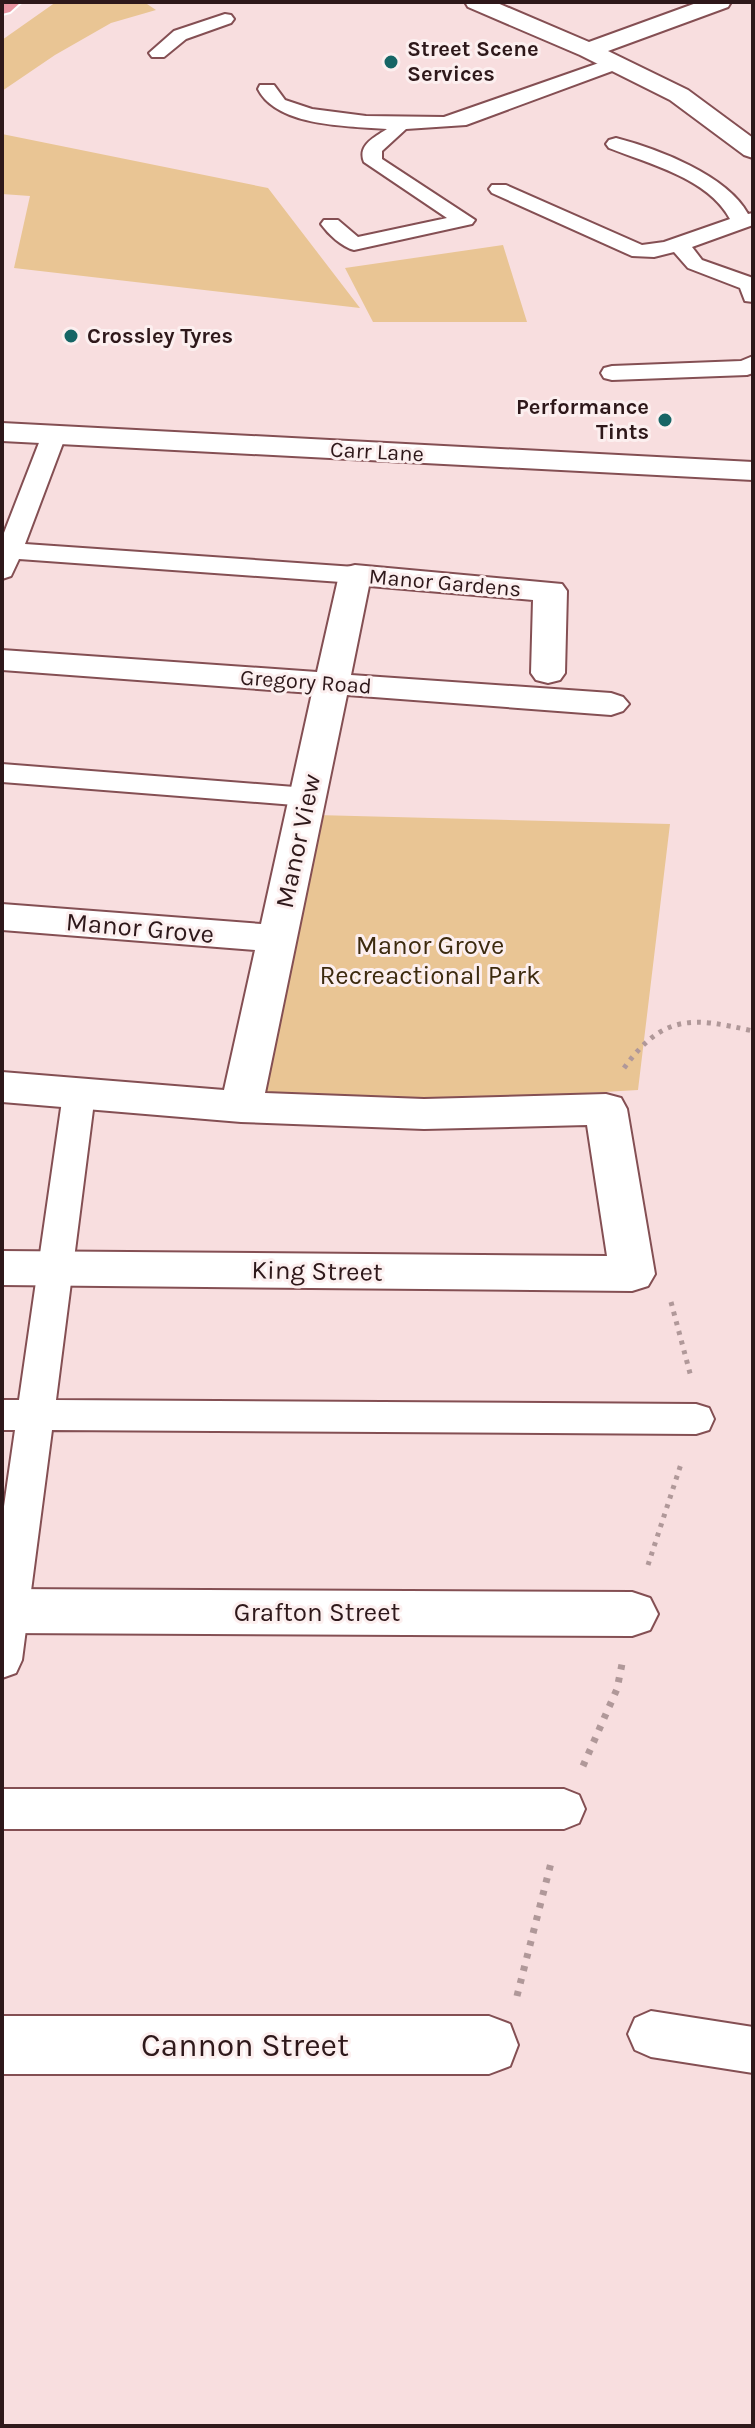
<svg xmlns="http://www.w3.org/2000/svg" width="755" height="2428" font-family="Karla,sans-serif">
<style>
.green{fill:#e9c594}
.lines{fill:none;stroke-linecap:round;stroke-linejoin:round}
.lane-casing{stroke:#844f53;stroke-width:4}
.street-casing{stroke:#844f53;stroke-width:4}
.primary-casing{stroke:#fff;stroke-width:4}
.path-far1{stroke:#b09899;stroke-width:5;stroke-dasharray:4 6;stroke-linecap:butt}
.path{stroke:#b09899;stroke-width:7;stroke-dasharray:5 8;stroke-linecap:butt}
.lane{fill:#fff;fill-rule:evenodd}
.street{fill:#fff;fill-rule:evenodd}
.primary{fill:#e995a1;fill-rule:evenodd}
.poi-dot{fill:#166565;stroke:#fcefef;stroke-width:3}
.labels{text-anchor:middle;dominant-baseline:central;stroke-width:6;stroke-linejoin:round;paint-order:stroke}
.far-poi-label{font-size:22px;font-weight:bold;fill:#2e181a;stroke:#fcefef;text-anchor:start}
.far-street-label{font-size:22px;fill:#2e181a;stroke:#fcefef}
.street-label{font-size:26px;fill:#2e181a;stroke:#fcefef}
.park-label{font-size:26px;fill:#3c2a0e;stroke:#fcefef}
.near-street-label{font-size:32px;fill:#2e181a;stroke:#fcefef}
</style>
<rect width="100%" height="100%" fill="#f8dedf"/>
<path class="green" d="M56 2H144L156 10 111 23 55 55 2 91V40Z
M2 134 268 188 360 308 14 268 30 196 2 194Z
M503 245 527 322H373L345 268Z
M316 815 670 824 638 1090 433 1102 252 1100Z"/>
<g class="lines">
<g class="lane-casing">
<path id="lane" d="M225 14 231 15 234 19 231 23 186 39 164 57H152L149 53 174 31Z
M616 57 623 59 625 63 623 67 466 125 406 129 382 151V159L475 220 472 224 354 250C342 247 328 234 321 224L324 220H338L358 237 447 218 364 162C357 145 375 137 387 129 349 126 277 127 258 89L260 85H274L285 100 312 109 366 116 444 117Z
M616 138C658 149 727 175 748 214L753 213V225L692 247 702 260 753 278V302L745 301 740 288 688 268 674 252 654 257 632 256 492 193 489 189 492 185H506L642 245 664 242 730 219C708 178 649 164 609 148L606 144 609 140Z
M753 356V373L747 375 612 380 604 378 601 373 604 368 612 366 741 361Z
M54 428 62 430 66 435 25 544 355 567 364 570 368 575 364 580 355 583 19 559 11 576 2 579V538L42 435 46 430Z
M2 764 307 788 317 791 321 797 317 803 307 806 2 782Z
M79 1082 90 1086 95 1094 56 1400 696 1404 709 1408 714 1419 709 1430 696 1434 52 1430 22 1660 16 1673 2 1678V1520L15 1430H2V1400H19L63 1094 68 1086Z
M2 1789H564L579 1795 585 1809 579 1823 564 1829H2Z
M651 2011 753 2027V2073L651 2057 635 2050 628 2034 635 2018Z"/>
</g>
<g class="street-casing">
<path id="street" d="M465 2H495L589 42 699 2H731L728 7 608 51 688 90 753 138V158L744 155 670 100 580 55 468 7Z
M2 423 753 462V480L2 441Z
M355 565 562 584 567 591 565 673 560 680 548 683 536 680 531 673 533 600 369 586 351 675 611 693 623 697 629 704 623 711 611 715 347 695 265 1093 424 1099 606 1094 621 1098 627 1109 655 1274 648 1286 632 1291 2 1285V1251L607 1256 587 1125 424 1129 241 1122 2 1102V1072L224 1090 255 950 2 930V904L261 924 312 693 2 670V650L317 672 339 575 343 568Z
M2 1589 632 1592 650 1598 658 1614 650 1630 632 1636 2 1633Z
M2 2016H489L510 2024 518 2045 510 2066 489 2074H2Z"/>
</g>
<g class="primary-casing">
<path id="primary" d="M2 2H21L10 12 2 14Z"/>
</g>
<path class="path-far1" d="M624 1068C663 1014 692 1017 753 1031
M671 1302 691 1377
M648 1565 681 1464"/>
<path class="path" d="M583 1766 617 1689 622 1664
M517 1996 552 1859"/>
<use href="#lane" class="lane"/>
<use href="#street" class="street"/>
<use href="#primary" class="primary"/>
</g>
<g class="poi-dot">
<circle cx="391" cy="62" r="8"/>
<circle cx="71" cy="336" r="8"/>
<circle cx="665" cy="420" r="8"/>
</g>
<g class="labels">
<g class="far-poi-label">
<text x="407" y="49">Street Scene<tspan x="407" dy="25">Services</tspan></text>
<text x="87" y="336">Crossley Tyres</text>
<text x="649" y="407" text-anchor="end">Performance<tspan x="649" dy="25">Tints</tspan></text>
</g>
<g class="far-street-label">
<text transform="translate(377 452) rotate(3)">Carr Lane</text>
<text transform="translate(445 583) rotate(5)">Manor Gardens</text>
<text transform="translate(306 682) rotate(4)">Gregory Road</text>
</g>
<g class="street-label">
<text transform="translate(298 841) rotate(-78)">Manor View</text>
<text transform="translate(140 928) rotate(5)">Manor Grove</text>
<text transform="translate(317 1271) rotate(1)">King Street</text>
<text x="317" y="1612">Grafton Street</text>
</g>
<g class="park-label">
<text x="430" y="945">Manor Grove<tspan x="430" dy="30">Recreactional Park</tspan></text>
</g>
<g class="near-street-label">
<text x="245" y="2045">Cannon Street</text>
</g>
</g>
<rect width="755" height="2428" fill="none" stroke="#2e181a" stroke-width="8"/>
</svg>
